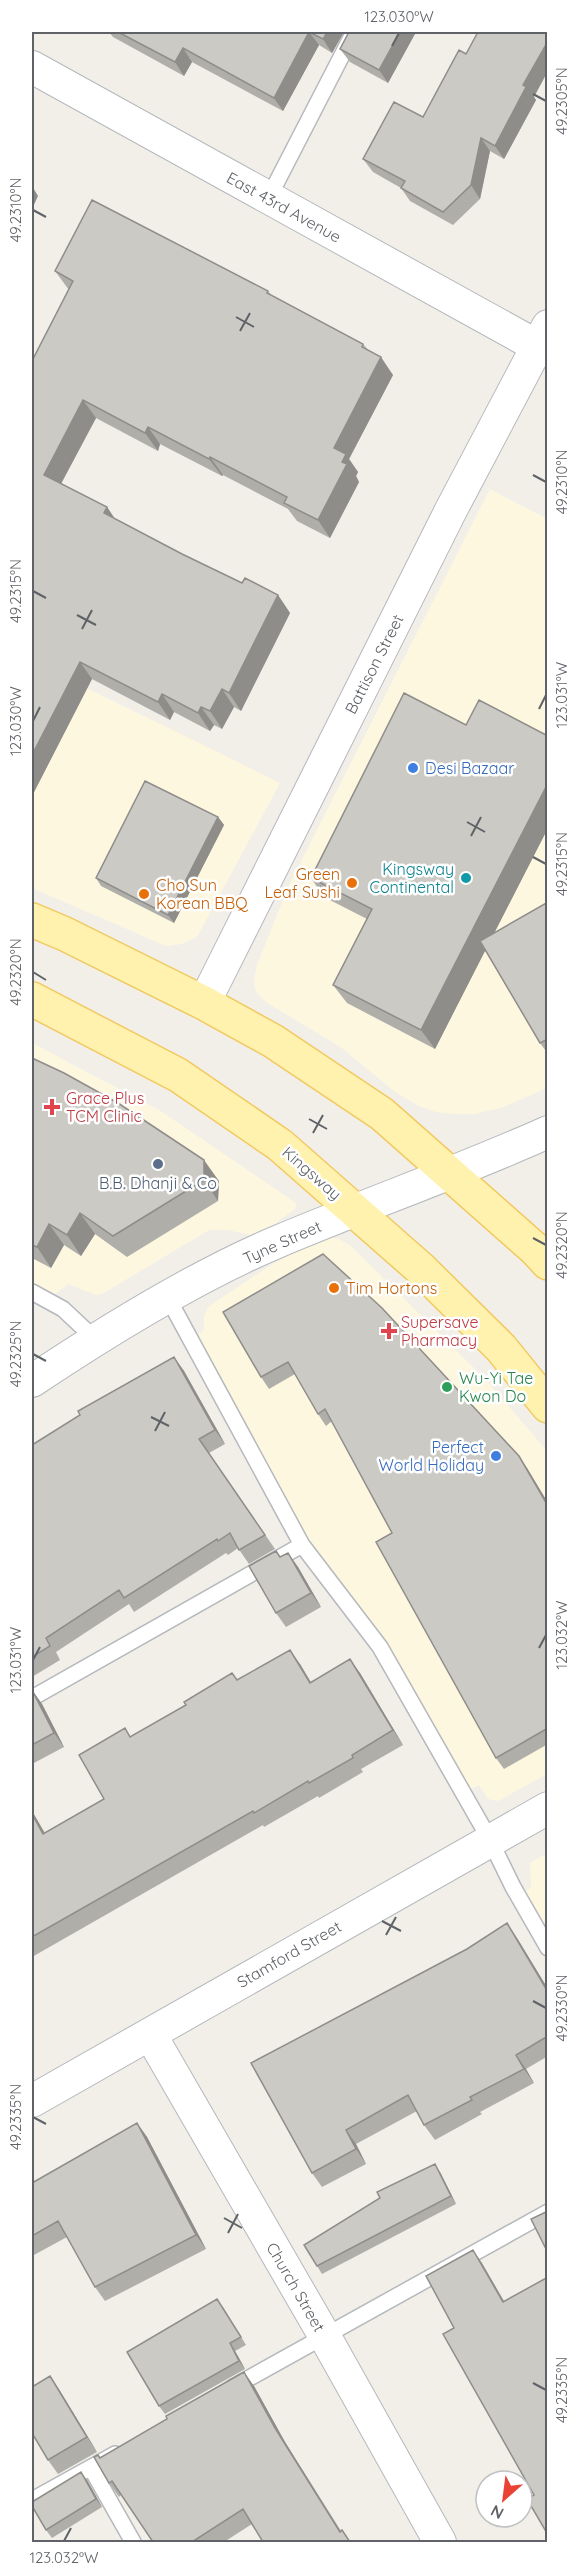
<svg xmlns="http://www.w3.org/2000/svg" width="579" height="2574" font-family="Quicksand,sans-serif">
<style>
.commercial{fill:#fef7e0}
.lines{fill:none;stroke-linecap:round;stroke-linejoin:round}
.lane-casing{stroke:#b5b8bc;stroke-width:18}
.street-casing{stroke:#b5b8bc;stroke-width:34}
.primary-casing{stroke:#f2c960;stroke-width:36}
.lane{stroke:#fff;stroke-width:15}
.street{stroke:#fff;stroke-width:32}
.primary{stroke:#fff2af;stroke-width:33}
.wall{fill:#afaea9}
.shaded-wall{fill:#8f8d8a}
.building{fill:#cccac5;stroke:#8f8d8a;stroke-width:1.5}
.ticks{fill:none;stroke:#5f6368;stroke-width:2}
.shop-dot{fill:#3f7fe0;stroke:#fff;stroke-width:2}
.culture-dot{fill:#0f9aa8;stroke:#fff;stroke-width:2}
.food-dot{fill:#e8710a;stroke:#fff;stroke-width:2}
.health-dot{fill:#e0444e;stroke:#fff;stroke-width:2}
.service-dot{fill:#5c6f8a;stroke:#fff;stroke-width:2}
.leisure-dot{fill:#2e9e5b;stroke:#fff;stroke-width:2}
.labels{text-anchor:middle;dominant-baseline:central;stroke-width:5;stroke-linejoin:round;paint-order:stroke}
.street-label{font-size:16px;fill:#5f6368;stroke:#fff}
.shop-label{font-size:16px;fill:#366cbe;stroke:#fff;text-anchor:start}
.culture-label{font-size:16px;fill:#0d838f;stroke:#fff;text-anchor:end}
.food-label{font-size:16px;fill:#c56008;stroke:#fff;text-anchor:start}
.health-label{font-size:16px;fill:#be3a42;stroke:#fff;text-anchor:start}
.service-label{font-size:16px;fill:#4e5e75;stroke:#fff}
.leisure-label{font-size:16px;fill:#27864d;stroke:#fff;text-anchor:start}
.neatline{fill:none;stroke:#5f6368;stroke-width:2}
.ticks-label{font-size:15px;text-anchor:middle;fill:#5f6368}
</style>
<rect width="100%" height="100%" fill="#f1efe8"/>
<path class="commercial" d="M490 489 547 519V1088L501 1108 474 1114H456L436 1112 419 1106 395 1092 342 1048 266 1002 256 992 254 981 257 965 289 885Z
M32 661 280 783 197 937 182 944 166 946 32 888Z
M32 1043 159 1110 296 1203V1208L262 1233 250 1235 228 1230H209L102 1294 96 1295 68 1284 47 1300 32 1292Z
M329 1237 339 1239 351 1246 486 1380 547 1451V1774L498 1801 488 1799 479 1785 463 1794 380 1647 302 1545 191 1340 204 1330V1317L208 1307 274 1263 316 1241Z
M547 1853V1948L518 1896 531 1887 530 1863Z"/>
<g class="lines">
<g class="lane-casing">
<path id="lane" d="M268 199 354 32
M32 1292 63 1309 95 1339
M168 1298 302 1545 380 1647 490 1840 513 1887 548 1948
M32 1698 302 1545
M233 2387 548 2212
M91 2468 133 2542
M32 2500 115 2454"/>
</g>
<g class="street-casing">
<path id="street" d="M32 67 537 346
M204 1003 451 510 548 326
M32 1381C107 1331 194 1277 277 1242 367 1204 459 1172 548 1132
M150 2034 324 2335 440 2542
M32 2101 548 1808"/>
</g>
<g class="primary-casing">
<path id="primary" d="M32 920 65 934 204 1003 273 1041 382 1114 536 1250 548 1263
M32 999 178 1075 280 1145 421 1269 501 1348 548 1406"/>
</g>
<use href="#lane" class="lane"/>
<use href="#street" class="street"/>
<use href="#primary" class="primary"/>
</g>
<path class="wall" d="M109 32H344L332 53 319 45 283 111 192 62 184 76 113 37Z
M416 32 388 83 350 62 340 49Z
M466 54 534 97 536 100 504 159 490 151 480 199 453 225 410 201 401 188 373 172 363 159 423 117Z
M55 271 268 291 271 295 363 344 369 351 393 375 349 459 358 472 356 476 359 482 330 538 297 521 288 509 223 475 222 476 160 444 158 451 96 418 61 484 107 507 115 519 182 554 242 583 278 595 290 613 241 711 234 707 222 729 214 725 210 731 174 712 170 720 92 679 32 796 69 290Z
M466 725 548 736V828L494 933 548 902V1054L540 1043 485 950 435 1049 347 1003 333 985 367 919 324 897 311 878Z
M218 817 224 825 174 923 101 886 96 878Z
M32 1058 219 1181 218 1201 127 1257 95 1234 81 1256 64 1245 51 1268 32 1258Z
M223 1312 527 1468 548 1503V1744L504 1769 496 1758 392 1533 332 1421 326 1426 318 1414 295 1374 269 1389 261 1377Z
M174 1357 184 1371 225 1444 209 1453 275 1549 249 1564 238 1548 228 1555 226 1553 134 1612 129 1604 56 1652 60 1660 32 1677V1445Z
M288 1553 298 1567 321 1607 286 1627 276 1613 280 1557Z
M300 1664 311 1682 360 1673 403 1745 361 1769 363 1772 319 1798 318 1796 264 1827 263 1825 32 1957V1811L45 1833 104 1799 125 1728 131 1737 186 1705 232 1673 237 1680Z
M32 1690 42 1704 64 1747 32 1764Z
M517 1938 548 1989V2056L526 2069 534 2083 480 2112 482 2114 435 2140 424 2125 417 2111 356 2144 366 2164 322 2187 312 2173 251 2063Z
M137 2123 147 2137 206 2249 105 2301 95 2287 67 2237 32 2256V2183Z
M440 2172 456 2204 322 2274 317 2266Z
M223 2307 246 2345 235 2351 245 2369 165 2414 159 2406Z
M50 2376 60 2391 97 2452 58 2474 48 2460Z
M254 2386 285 2442 341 2531 351 2542 252 2524 224 2542H153L121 2495 119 2497 109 2483 100 2458Z
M87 2480 102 2507 52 2538 46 2530Z"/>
<path class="shaded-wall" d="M309 32 319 45 283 111 274 98Z
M327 32H344L332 53 323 39Z
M400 32H416L388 83 379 70Z
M548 41V71L534 97 536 100 504 159 495 146 523 85Z
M183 48 192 62 184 76 175 62Z
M481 138 490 151 480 199 471 185Z
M32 186 38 196 32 209Z
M381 357 393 375 349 459 358 472 356 476 359 482 330 538 318 520 334 448Z
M83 400 96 418 56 493 44 475Z
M148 427 160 444 158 451 145 433Z
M210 457 223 475 222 476 209 459Z
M107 507 119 525 104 513Z
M278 595 290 613 241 711 229 693Z
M80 662 92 679 32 796V755Z
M222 689 234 707 222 729 210 711Z
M162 694 174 712 170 720 158 702Z
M201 707 214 725 210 731 198 713Z
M548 783V828L435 1049 421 1030Z
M218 817 224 825 174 923 168 915Z
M204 1160 219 1181 218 1201 204 1180Z
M80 1213 95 1234 81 1256 67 1235Z
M49 1224 64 1245 51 1268 37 1247Z
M174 1357 184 1371 225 1444 215 1430Z
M519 1456 527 1468 548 1503V1506Z
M288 1553 298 1567 321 1607 311 1593Z
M290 1650 300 1664 319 1697 310 1683Z
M350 1659 360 1673 403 1745 393 1730Z
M32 1690 42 1704 64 1747 54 1733Z
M32 1811 53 1848 43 1834 32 1814Z
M507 1923 517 1938 548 1989V1992Z
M516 2055 526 2069 534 2083 524 2069Z
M137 2123 147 2137 206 2249 196 2235Z
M346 2130 356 2144 366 2164 356 2149Z
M435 2164 440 2172 456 2204 451 2196Z
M473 2250 482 2263 512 2315 503 2302Z
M230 2343 235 2351 245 2369 239 2361Z
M244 2372 254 2386 285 2442 347 2542 340 2532 275 2428Z
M50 2376 60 2391 97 2452 87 2437Z
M81 2472 87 2480 102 2507 96 2499Z"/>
<path class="building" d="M118 32H327L323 39 309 32 274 98 183 48 175 62Z
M349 32H400L379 70 340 49Z
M478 32H548V41L523 85 526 87 495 146 481 138 471 185 443 212 401 188 405 181 363 159 394 102 423 117 459 50 466 54Z
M92 200 268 291 267 293 363 344 362 347 381 357 334 448 346 454 342 462 347 464 318 520 284 503 287 497 210 457 209 459 148 427 145 433 83 400 44 475 107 507 104 513 182 554 242 583 245 578 278 595 229 693 222 689 210 711 201 707 198 713 162 694 158 702 80 662 32 755V361L73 281 55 271Z
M404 693 466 725 479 700 548 736V783L421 1030 333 985 372 909 311 878Z
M145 781 218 817 168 915 96 878Z
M548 902V1039L540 1043 480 941Z
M32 1058 64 1073 118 1103 204 1160V1180L113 1236 80 1213 67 1235 49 1224 37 1247 32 1245Z
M323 1254 382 1308 519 1456 548 1506V1728L496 1758 376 1542 392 1533 325 1409 318 1414 288 1362 261 1377 223 1312Z
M174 1357 215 1430 199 1439 265 1535 239 1550 230 1533 218 1541 217 1539 124 1598 119 1590 46 1638 50 1646 32 1657V1445L80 1415 78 1411Z
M276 1551 280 1557 288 1553 311 1593 276 1613 249 1566Z
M290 1650 310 1683 350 1659 393 1730 352 1755 353 1758 309 1783 308 1781 254 1813 253 1811 32 1937V1814L43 1834 104 1799 79 1755 125 1728 130 1737 186 1705 184 1702 232 1673 237 1680Z
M32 1690 54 1733 32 1745Z
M507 1923 548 1992V2036L516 2055 524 2069 470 2097 472 2100 424 2125 408 2095 346 2130 356 2149 312 2173 251 2063 467 1949Z
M137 2123 196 2235 95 2287 58 2221 32 2236V2183Z
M435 2164 451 2196 317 2266 304 2245 380 2198 377 2192Z
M548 2211V2253L531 2219Z
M473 2250 503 2302 548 2277V2535L527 2499 534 2495 443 2334 454 2328 426 2276Z
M217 2299 241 2337 230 2343 239 2361 159 2406 127 2352Z
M244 2372 275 2428 340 2532 342 2530 350 2542H263L243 2509 192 2542H153L112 2481 109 2483 94 2457 98 2455 100 2458 167 2419 166 2416Z
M50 2376 87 2437 48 2460 32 2433V2387Z
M81 2472 96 2499 46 2530 32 2506V2502Z"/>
<path class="ticks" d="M392 46 399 33M533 94 546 101M33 210 46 217M236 317 254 327M240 331 250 313M533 475 546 482M33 591 46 598M77 615 96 625M82 629 92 610M539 709 546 695M33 721 40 707M467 822 485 832M471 836 481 817M533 857 546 864M33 972 46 980M309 1119 327 1129M313 1133 323 1115M533 1238 546 1245M33 1354 46 1361M151 1417 169 1426M155 1431 165 1412M539 1648 546 1635M33 1660 40 1647M382 1921 401 1931M386 1935 396 1917M533 2001 546 2008M33 2117 46 2124M224 2218 242 2228M228 2233 238 2214M533 2383 546 2390M64 2541 71 2528"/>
<g class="shop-dot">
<circle cx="413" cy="768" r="6"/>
<circle cx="496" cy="1456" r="6"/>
</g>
<circle class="culture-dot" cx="466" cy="878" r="6"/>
<g class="food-dot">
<circle cx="352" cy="883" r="6"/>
<circle cx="144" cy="894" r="6"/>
<circle cx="334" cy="1288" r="6"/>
</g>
<g class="health-dot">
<path d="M49 1098h6v6h6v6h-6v6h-6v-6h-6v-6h6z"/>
<path d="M386 1322h6v6h6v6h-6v6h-6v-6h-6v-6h6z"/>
</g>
<circle class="service-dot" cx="158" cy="1164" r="6"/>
<circle class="leisure-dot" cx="447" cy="1387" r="6"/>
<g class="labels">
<g class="street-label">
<text transform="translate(284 207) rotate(29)">East 43rd Avenue</text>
<text transform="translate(374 664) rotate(-63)">Battison Street</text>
<text transform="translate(312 1173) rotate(41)">Kingsway</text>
<text transform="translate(282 1242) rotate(-24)">Tyne Street</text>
<text transform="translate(289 1954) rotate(-30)">Stamford Street</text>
<text transform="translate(296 2287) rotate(60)">Church Street</text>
</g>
<g class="shop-label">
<text x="425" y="768">Desi Bazaar</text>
<text x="484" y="1447" text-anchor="end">Perfect<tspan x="484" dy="18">World Holiday</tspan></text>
</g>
<g class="culture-label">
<text x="454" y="869">Kingsway<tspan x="454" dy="18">Continental</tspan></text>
</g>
<g class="food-label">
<text x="340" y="874" text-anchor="end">Green<tspan x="340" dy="18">Leaf Sushi</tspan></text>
<text x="156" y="885">Cho Sun<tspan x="156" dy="18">Korean BBQ</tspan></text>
<text x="346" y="1288">Tim Hortons</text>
</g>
<g class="health-label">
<text x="66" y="1098">Grace Plus<tspan x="66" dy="18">TCM Clinic</tspan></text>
<text x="401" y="1322">Supersave<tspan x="401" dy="18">Pharmacy</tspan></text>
</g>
<g class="service-label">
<text x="158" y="1183">B.B. Dhanji &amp; Co</text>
</g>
<g class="leisure-label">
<text x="459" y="1378">Wu-Yi Tae<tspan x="459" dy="18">Kwon Do</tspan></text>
</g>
</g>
<rect width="579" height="2574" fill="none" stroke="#ffffff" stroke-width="66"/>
<g transform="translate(504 2499) rotate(208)"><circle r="28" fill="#ffffff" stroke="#bfc1c3" stroke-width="1.5"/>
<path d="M0-4.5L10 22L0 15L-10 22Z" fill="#ea4335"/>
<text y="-9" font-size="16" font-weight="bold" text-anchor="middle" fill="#5f6368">N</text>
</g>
<rect x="33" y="33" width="513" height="2508" class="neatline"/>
<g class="ticks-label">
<text x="399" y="22">123.030°W</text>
<text transform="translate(562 101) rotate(-90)" y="5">49.2305°N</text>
<text transform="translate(16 210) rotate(-90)" y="5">49.2310°N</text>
<text transform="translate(562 482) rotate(-90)" y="5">49.2310°N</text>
<text transform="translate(16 591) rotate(-90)" y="5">49.2315°N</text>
<text transform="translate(562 695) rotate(-90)" y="5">123.031°W</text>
<text transform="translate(16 721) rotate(-90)" y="5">123.030°W</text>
<text transform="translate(562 864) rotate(-90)" y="5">49.2315°N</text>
<text transform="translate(16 972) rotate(-90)" y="5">49.2320°N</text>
<text transform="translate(562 1245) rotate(-90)" y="5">49.2320°N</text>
<text transform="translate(16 1354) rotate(-90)" y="5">49.2325°N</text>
<text transform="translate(562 1635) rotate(-90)" y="5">123.032°W</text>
<text transform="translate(16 1660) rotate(-90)" y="5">123.031°W</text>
<text transform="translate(562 2008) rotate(-90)" y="5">49.2330°N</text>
<text transform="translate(16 2117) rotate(-90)" y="5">49.2335°N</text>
<text transform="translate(562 2390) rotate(-90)" y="5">49.2335°N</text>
<text x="64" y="2563">123.032°W</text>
</g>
</svg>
